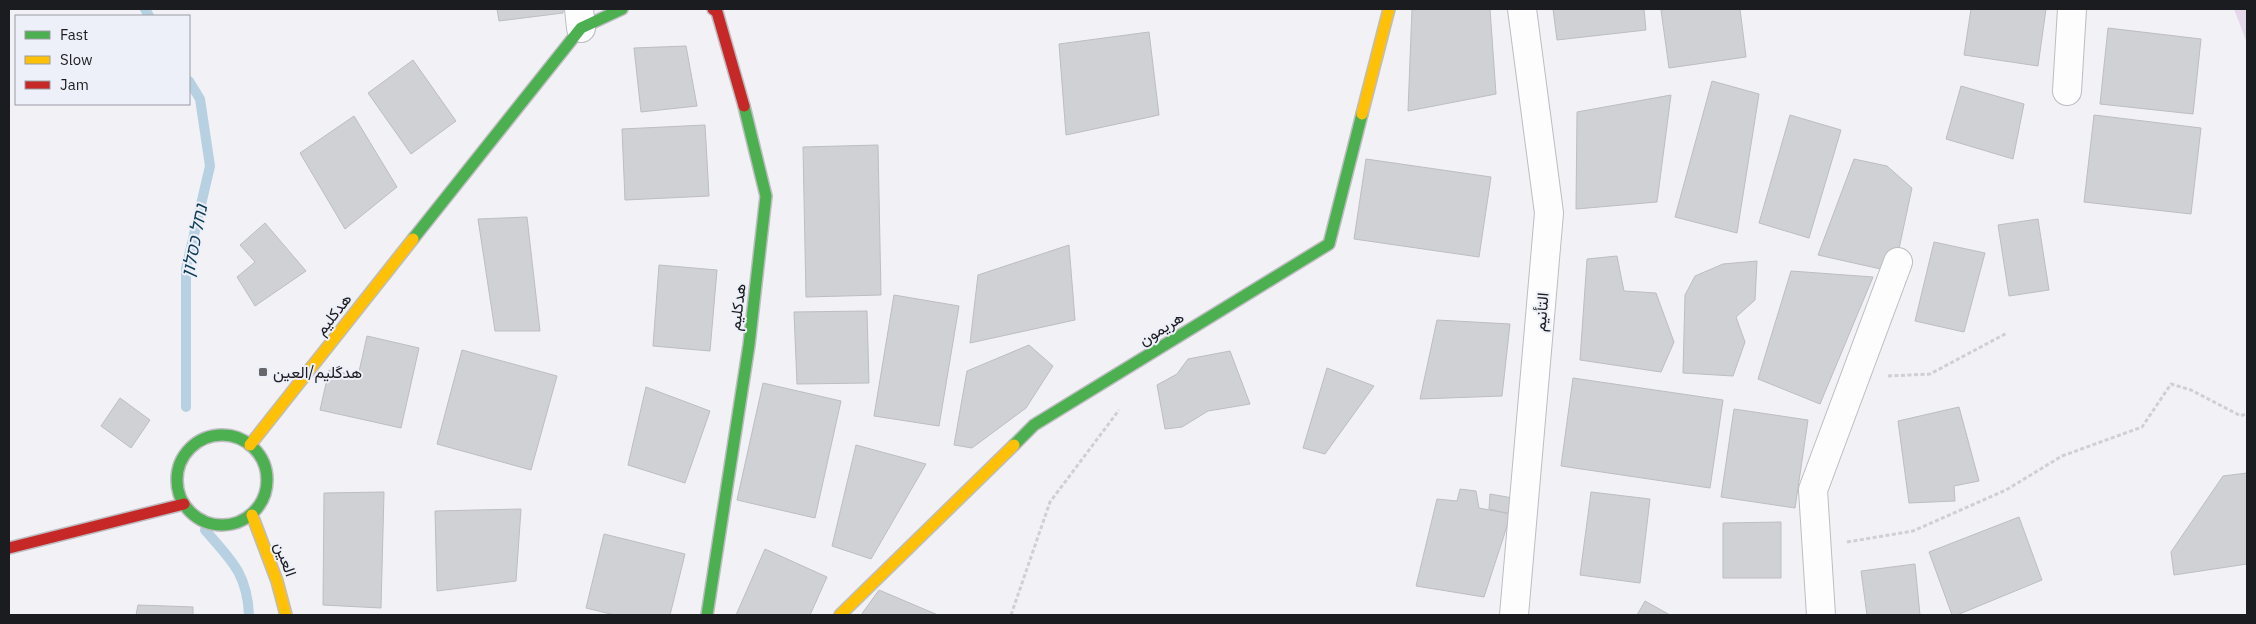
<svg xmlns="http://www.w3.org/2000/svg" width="2256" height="624" font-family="'IBM Plex Sans',Vazirmatn,'Noto Sans Hebrew',sans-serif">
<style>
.green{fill:#e5d7ea}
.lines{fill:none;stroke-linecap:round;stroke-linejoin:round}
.stream{stroke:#b7d1e2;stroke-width:10}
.building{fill:#cfd1d4;stroke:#bdbec1}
.street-casing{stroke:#bdbdc1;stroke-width:30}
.fast-casing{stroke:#bdbdc1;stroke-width:14}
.slow-casing{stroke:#bdbdc1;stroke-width:14}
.jam-casing{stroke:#bdbdc1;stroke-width:14}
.path{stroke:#d0d0d3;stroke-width:3;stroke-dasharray:4 2.5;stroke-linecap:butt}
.street{stroke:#fdfdfe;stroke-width:28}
.fast{stroke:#4caf50;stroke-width:11}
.slow{stroke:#ffc107;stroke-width:11}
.jam{stroke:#c62828;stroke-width:11}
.poi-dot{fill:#66676a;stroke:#eef0f9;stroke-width:2}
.labels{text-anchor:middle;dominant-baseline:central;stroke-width:4;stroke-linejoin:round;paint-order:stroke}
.street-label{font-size:16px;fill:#1b1c1f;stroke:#eef0f9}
.poi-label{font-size:16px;fill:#1b1c1f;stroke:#eef0f9;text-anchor:start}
.water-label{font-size:18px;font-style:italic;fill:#0c3c54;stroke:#eef0f9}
</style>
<rect width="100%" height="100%" fill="#f1f1f6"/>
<path class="green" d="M2234 9H2247V43Z"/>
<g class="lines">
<path class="stream" d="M145 9 149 16
M186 407V269L210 166 200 99 189 81
M205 530C231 560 247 573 249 615"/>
</g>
<path class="building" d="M497 9H563V13L499 21Z
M1412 9H1490L1496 94 1408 111Z
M1553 9H1644L1646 30 1557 40Z
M1671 9H1740L1746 57 1669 68 1661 10Z
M1971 9H2046L2038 66 1964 55Z
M2108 28 2201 39 2193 114 2100 104Z
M1149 32 1159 115 1066 135 1059 44Z
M686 46 697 106 641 112 634 48Z
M413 60 456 121 411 154 368 93Z
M1712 81 1759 94 1737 233 1675 217Z
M1961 86 2024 104 2013 159 1946 139Z
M1671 95 1657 202 1576 209 1577 112Z
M1790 115 1841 130 1809 238 1759 223Z
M2094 115 2201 128 2191 214 2084 202Z
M354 116 397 187 345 229 300 153Z
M705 125 709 196 625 200 622 129Z
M878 145 881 295 806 297 803 147Z
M1366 159 1491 177 1479 257 1354 239Z
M1854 159 1887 166 1912 188 1894 272 1818 255Z
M527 217 540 331H495L478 219Z
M2038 219 2049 290 2009 296 1998 225Z
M265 223 306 271 255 306 237 277 255 262 240 245Z
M1934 242 1985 253 1964 332 1915 321Z
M1069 245 1075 320 970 343 978 275Z
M1617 256 1624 291 1656 293 1674 342 1661 372 1580 360 1587 259Z
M1757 261 1755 300 1736 317 1745 342 1733 376 1683 373 1685 295 1695 276 1723 264Z
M659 265 717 270 710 351 653 346Z
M1791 271 1873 277 1820 404 1758 379Z
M894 295 959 306 939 426 874 416Z
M867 311 869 383 797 384 794 312Z
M1437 320 1510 324 1502 396 1420 399Z
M367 336 419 348 401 428 320 410 329 370 358 376Z
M1029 345 1053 366 1026 408 972 448 954 445 967 371Z
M462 350 557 376 531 470 437 444Z
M1230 351 1250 404 1208 411 1182 427 1165 429 1157 385 1177 374 1188 359Z
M1327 368 1374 386 1325 454 1303 448Z
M1573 378 1723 400 1710 488 1561 466Z
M763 383 841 401 815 518 737 500Z
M646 387 710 411 685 483 628 465Z
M120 398 150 420 131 448 101 426Z
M1959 407 1979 481 1954 486 1955 501 1909 503 1898 421Z
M1734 409 1808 420 1795 508 1721 497Z
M856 445 926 464 871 559 832 546Z
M2247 473V564L2174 575 2171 552 2223 476Z
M1460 489 1476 491 1479 508 1511 514 1484 597 1416 586 1437 499 1457 501Z
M384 492 381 608 323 605 324 493Z
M1591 492 1650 499 1640 583 1580 575Z
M1490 494 1524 500 1511 514 1489 509Z
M521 509 516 581 437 591 435 511Z
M2019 517 2042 580 1957 615H1952L1929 552Z
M1781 522V578H1723V523Z
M604 534 685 554 670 615H615L586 608Z
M765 549 827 577 810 615H736Z
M1915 564 1920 615H1867L1861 571Z
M879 590 938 615H861Z
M1645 601 1670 615H1637Z
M138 605 193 607V615H136Z"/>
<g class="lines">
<g class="street-casing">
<path id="street" d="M579 9 581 28
M2067 91 2072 9
M1514 615 1549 213 1522 9
M1821 615 1813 490 1898 262"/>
</g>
<g class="fast-casing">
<path id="fast" d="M413 239 581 28 622 9
M177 480a45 45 0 1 1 90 0a45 45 0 1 1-90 0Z
M1014 445 1034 425 1329 244 1362 114
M707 615 749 345 766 196 744 106"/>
</g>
<g class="slow-casing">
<path id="slow" d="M1362 114 1389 9
M250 445 413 239
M252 515 277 581 286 615
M840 615 1014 445"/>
</g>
<g class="jam-casing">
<path id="jam" d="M713 9 717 12 744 106
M9 548 184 504"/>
</g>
<path class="path" d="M1888 376 1930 374 2007 333
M1847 542 1913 531 2006 490 2062 456 2142 427 2171 384 2191 390 2241 416 2247 413
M1011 615 1050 502 1119 410"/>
<use href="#street" class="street"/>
<use href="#fast" class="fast"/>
<use href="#slow" class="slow"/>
<use href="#jam" class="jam"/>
</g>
<rect class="poi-dot" x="258" y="367" width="10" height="10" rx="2.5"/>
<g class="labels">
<g class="street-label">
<text transform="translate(737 307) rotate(-83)">هدكليم</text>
<text transform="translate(1541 312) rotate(-85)">التأنيم</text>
<text transform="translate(333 314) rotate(-52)">هدكليم</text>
<text transform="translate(1161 328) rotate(-32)">هريمون</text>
<text transform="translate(286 559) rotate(70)">العين</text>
</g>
<g class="poi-label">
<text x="273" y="372">هدكَليم/العين</text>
</g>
<g class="water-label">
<text transform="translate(194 241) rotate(-79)">נחל כסלון</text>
</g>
</g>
<rect width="2256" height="624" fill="none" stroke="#1b1c1f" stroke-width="20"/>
<rect x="15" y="15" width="175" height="90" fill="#eef0f9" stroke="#9a9ba2"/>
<rect x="25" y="31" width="25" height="8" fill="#4caf50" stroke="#9a9ba2"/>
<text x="60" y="40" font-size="15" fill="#1b1c1f">Fast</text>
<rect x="25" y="56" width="25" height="8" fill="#ffc107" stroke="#9a9ba2"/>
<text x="60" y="65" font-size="15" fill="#1b1c1f">Slow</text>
<rect x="25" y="81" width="25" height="8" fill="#c62828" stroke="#9a9ba2"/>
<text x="60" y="90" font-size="15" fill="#1b1c1f">Jam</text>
</svg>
